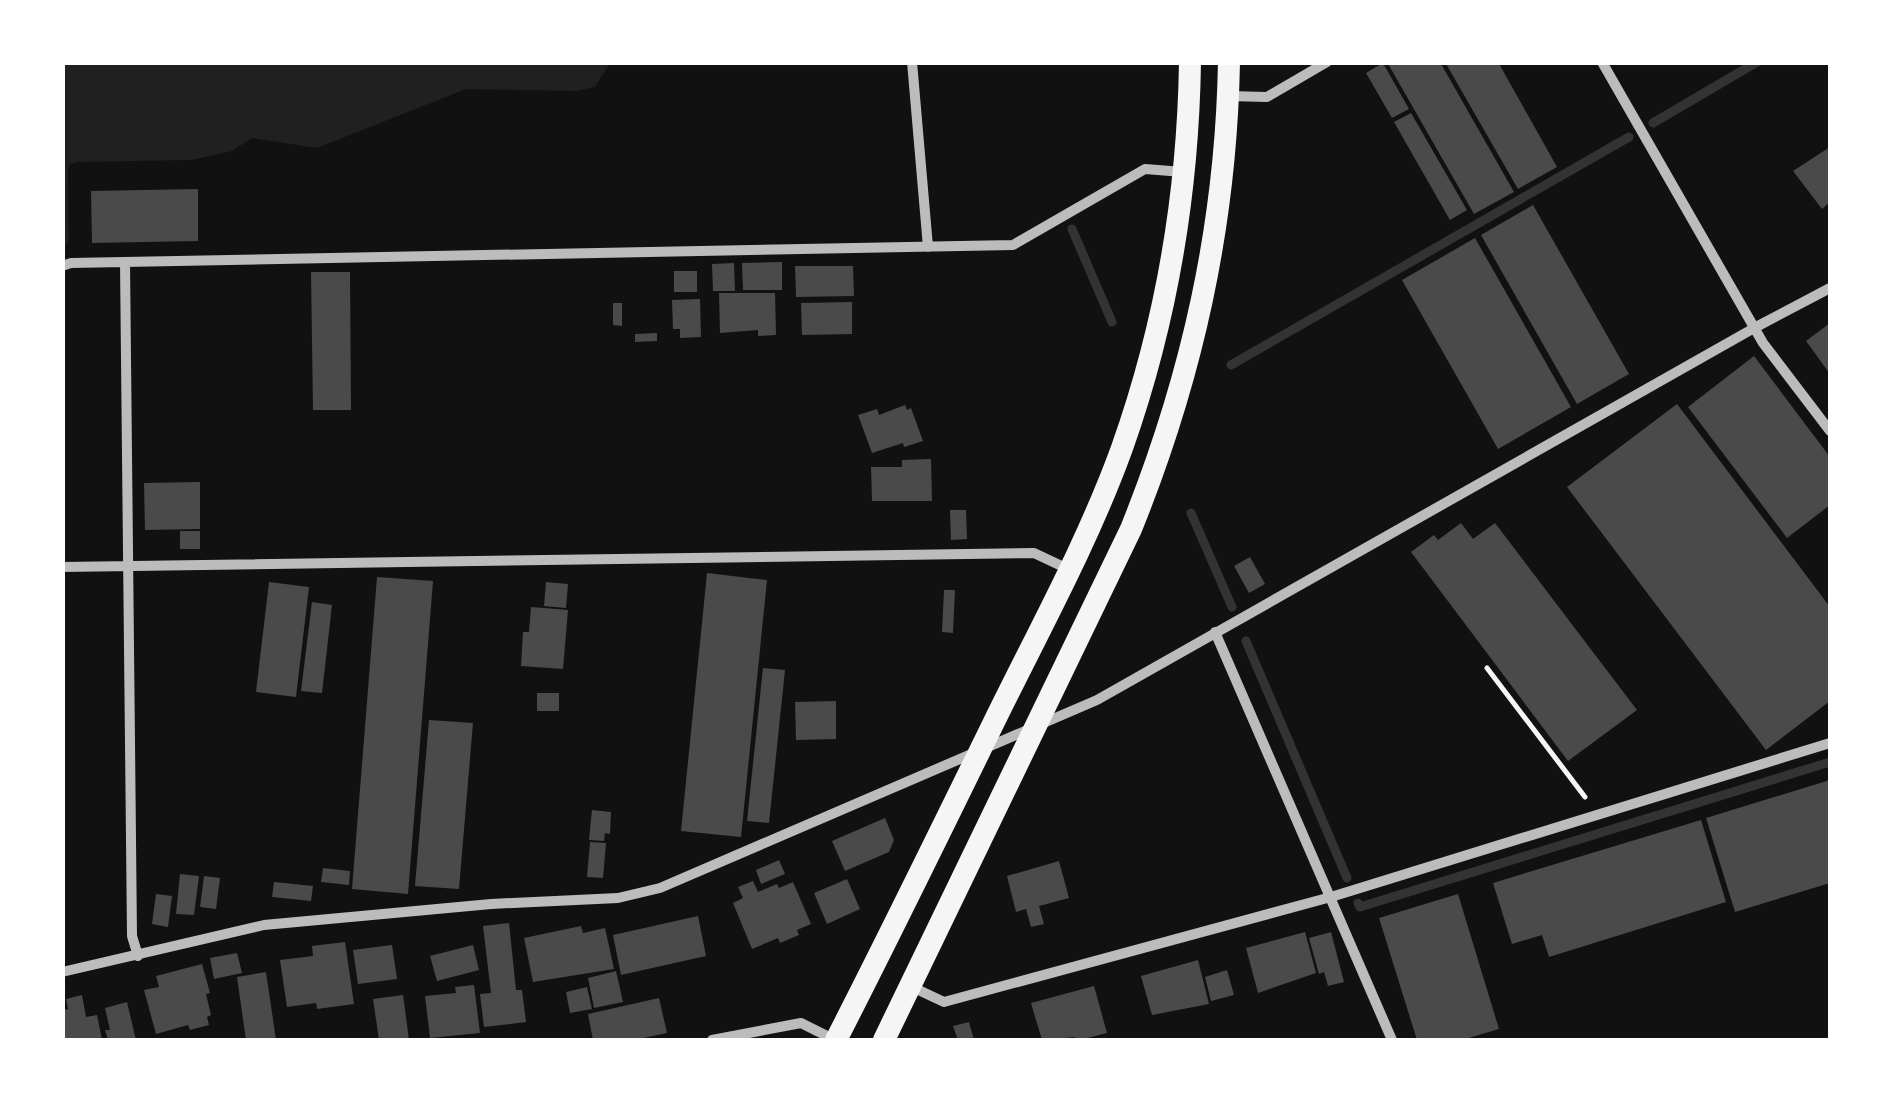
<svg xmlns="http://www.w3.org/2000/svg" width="1893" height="1103" font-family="'DejaVu Sans',sans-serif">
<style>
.green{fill:#202020}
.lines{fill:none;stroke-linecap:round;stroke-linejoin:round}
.stream{stroke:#333;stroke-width:9}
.building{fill:#4a4a4a}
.path{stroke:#f5f5f5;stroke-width:5}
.minor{stroke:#bcbcbc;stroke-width:10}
.primary{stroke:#f5f5f5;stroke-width:22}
</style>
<rect width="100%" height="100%" fill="#111"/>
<path class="green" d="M63 62H610V63L595 87 577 91 466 89 317 148 252 138 232 151 191 160 77 162 70 164 68 170 69 239 63 252Z"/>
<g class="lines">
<path class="stream" d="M1653 123 1757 62
M1072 229 1112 322
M1231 365 1629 137
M1191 513 1232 607
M1246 641 1347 878
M1358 903 1360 907 1830 762"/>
</g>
<path class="building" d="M1387 62H1440L1514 192 1474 214Z
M1445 62H1498L1557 167 1518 189Z
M1383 63 1409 109 1392 118 1366 73Z
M1411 113 1467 210 1450 220 1394 122Z
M1830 147V202L1822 209 1793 171Z
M198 189V241L92 243 91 191Z
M1533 205 1629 374 1577 404 1481 235Z
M1475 238 1571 407 1498 449 1402 280Z
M782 262V290H743L742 263Z
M734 263 735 291H713L712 264Z
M795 266H853L854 296 796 297Z
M674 271H697V292H674Z
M311 272H350L351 410H313Z
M719 293H775L776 335 758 336V330L720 333Z
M700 299 701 337 680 338V329H673L672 300Z
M852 302V334L802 335 801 303Z
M613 303H622V326L613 325Z
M1830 323V374L1806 341Z
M657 333V341L635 342V334Z
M1754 356 1830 457V505L1787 538 1688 407Z
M1677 404 1830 607V701L1766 750 1567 487Z
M905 405 907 410 911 408 923 441 904 447 903 443 872 453 858 415 877 409 879 415Z
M931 459 932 501H872L871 467H902V460Z
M200 482V529L145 530 144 483Z
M950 510H966L967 539 951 540Z
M1461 523 1473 539 1495 523 1637 710 1568 761 1411 552 1434 535 1438 540Z
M180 531H200V549H180Z
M1250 557 1265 584 1249 593 1234 566Z
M707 573 767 580 741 837 681 831Z
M377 577 433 581 408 894 352 889Z
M269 582 309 587 296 697 256 692Z
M546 582 568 584 566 608 544 606Z
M944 590H955L953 633 942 632Z
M312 602 332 605 322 693 301 691Z
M531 607 568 610 563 669 521 666 523 632H529Z
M763 668 785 670 769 823 747 821Z
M537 693H559V711H537Z
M836 701V739L796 740 795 702Z
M429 720 473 723 459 889 415 886Z
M1830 780V883L1735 912 1706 818Z
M592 810 611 812 610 834 605 833 604 841 589 840Z
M885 818 894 840 889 852 845 871 832 841Z
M1701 820 1726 902 1549 957 1542 935 1512 944 1493 883Z
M590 842 606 843 603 878 587 877Z
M779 860 785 874 761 884 756 870Z
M1059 861 1069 898 1039 906 1044 924 1031 927 1026 909 1016 912 1007 876Z
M323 868 350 871 349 885 321 882Z
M180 874 199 876 194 915 176 914Z
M204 876 220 878 216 909 200 907Z
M847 879 860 909 827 924 814 893Z
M753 881 758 892 777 884 779 888 793 882 811 924 797 930 799 935 780 943 778 938 752 949 733 903 743 898 738 887Z
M274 882 313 886 311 901 272 897Z
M156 894 172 896 168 927 152 924Z
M1458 894 1499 1029 1462 1040H1417L1379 918Z
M698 916 706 956 621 975 613 935Z
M509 923 516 990H522L526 1022 484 1027 480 994 491 993 483 926Z
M581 926 583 933 605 928 614 969 533 982 524 938Z
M1305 932 1316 973 1258 993 1246 948Z
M1331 932 1344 982 1328 986 1324 972 1319 974 1309 938Z
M345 942 354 1004 317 1009 316 1003 287 1007 280 960 313 956 312 946Z
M392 945 397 979 358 984 353 950Z
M473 945 479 970 437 981 430 956Z
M237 953 242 973 214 979 210 958Z
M1198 960 1209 1004 1152 1015 1141 976Z
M202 964 210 993 206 994 211 1015 207 1017 209 1025 190 1030 188 1025 156 1034 144 990 159 987 156 976Z
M1227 970 1234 995 1211 1001 1205 977Z
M616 971 623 1002 594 1008 588 978Z
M266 972 276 1040H246L237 977Z
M474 985 480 1033 430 1038 425 996 456 993 455 987Z
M1094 986 1107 1033 1080 1040H1076L1075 1037 1042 1040 1031 1003Z
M587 987 592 1009 570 1013 566 992Z
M82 995 86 1017 97 1015 102 1040H62V1010L68 1009 66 999Z
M403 995 409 1040H379L373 999Z
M659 998 667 1033 634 1040H593L588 1014Z
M127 1002 136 1040H108L105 1030H110L105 1008Z
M969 1022 974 1040H958L953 1026Z"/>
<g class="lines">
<path class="path" d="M1487 668 1585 797"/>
<path class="minor" d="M912 62 928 247
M1602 62 1763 343 1830 431
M1228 96 1267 97 1327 62
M125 262 132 936 138 956
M62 266 71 263 1013 245 1145 169 1183 172
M62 567 1034 553 1068 569
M1215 632 1392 1040
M62 972 264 925 491 904 618 898 660 888 1097 700 1756 327 1830 288
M910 986 944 1002 1331 897 1830 743
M712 1040 801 1023 835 1040"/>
<path class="primary" d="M836 1040C890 935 942 828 994 722 1038 632 1088 542 1122 448 1166 324 1188 194 1190 62
M884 1040 1131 529C1192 378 1226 226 1229 62"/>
</g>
<rect width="1893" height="1103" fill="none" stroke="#ffffff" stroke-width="130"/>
</svg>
